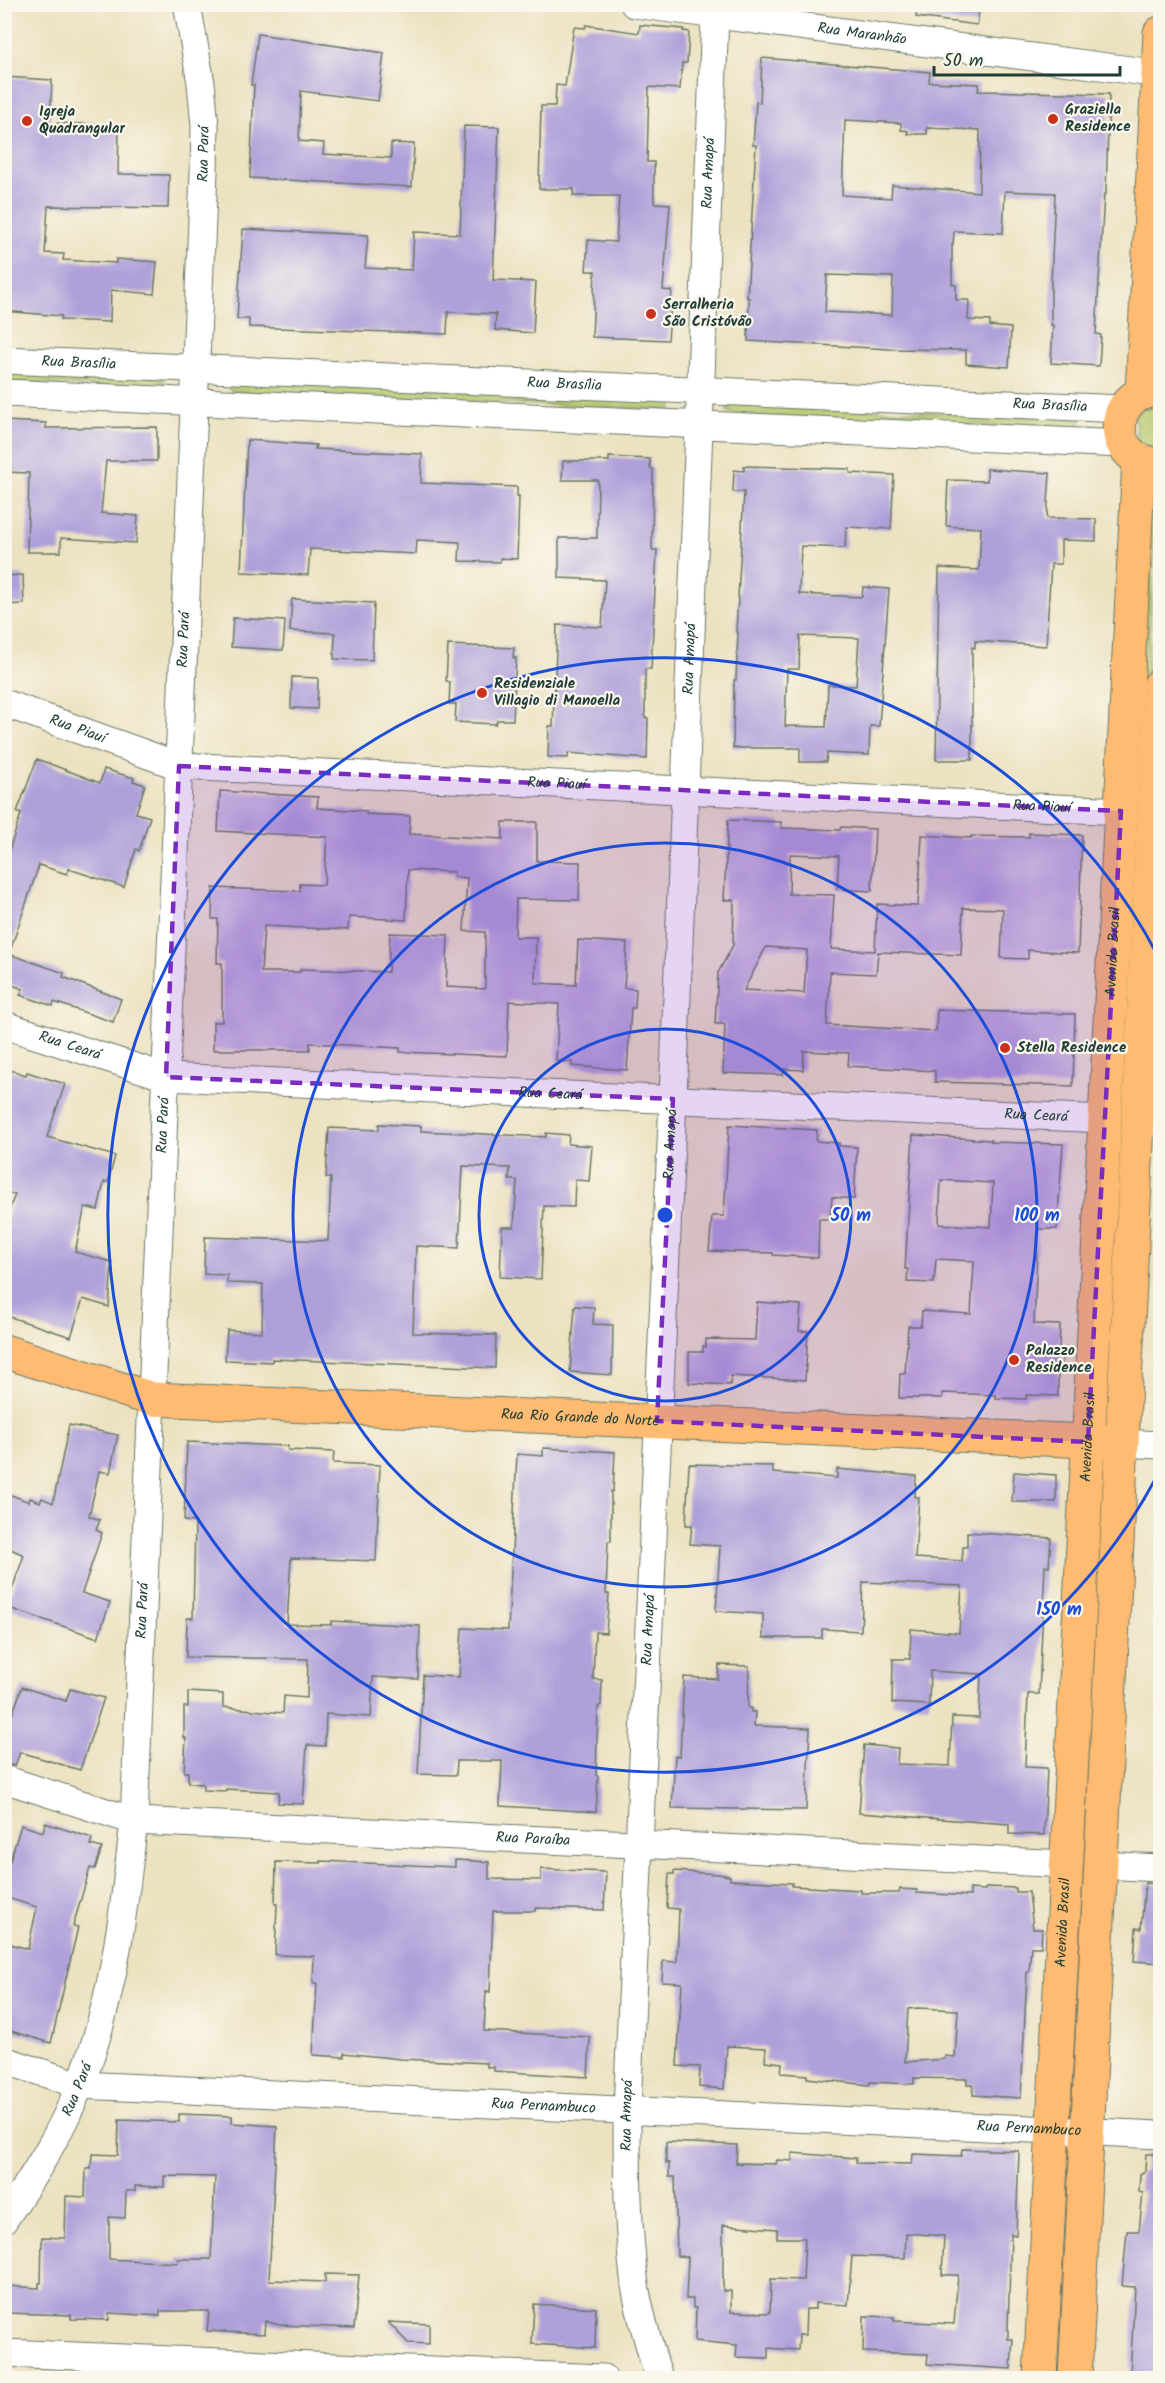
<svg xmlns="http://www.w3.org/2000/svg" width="1165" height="2383" viewBox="0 0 1165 2383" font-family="Kalam,sans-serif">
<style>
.green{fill:#b4c76a;stroke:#6a824f;stroke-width:1.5}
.building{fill:#b0a0da;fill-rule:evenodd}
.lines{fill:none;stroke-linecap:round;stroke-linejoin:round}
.minor-casing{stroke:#677765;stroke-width:29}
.major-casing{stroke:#677765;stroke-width:35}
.minor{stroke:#fff;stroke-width:27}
.major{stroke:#febb71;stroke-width:33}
.marked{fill:#7b2cbf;fill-opacity:0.2;stroke:#7b2cbf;stroke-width:4.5;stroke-dasharray:12 8;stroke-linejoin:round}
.ring{fill:none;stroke:#1d4ed8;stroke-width:3}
.poi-dot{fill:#c8321e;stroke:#fbf7ec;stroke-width:2}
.labels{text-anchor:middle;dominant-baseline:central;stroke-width:4.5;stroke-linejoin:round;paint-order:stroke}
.street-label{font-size:15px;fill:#1f3d34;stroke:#fbf7ec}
.poi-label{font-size:15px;font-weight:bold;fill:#1f3d34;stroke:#fbf7ec;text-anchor:start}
.centre{fill:#1d4ed8;stroke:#fbf7ec;stroke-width:3}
.ring-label{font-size:18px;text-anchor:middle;font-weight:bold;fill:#1d4ed8;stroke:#fbf7ec;stroke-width:4.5;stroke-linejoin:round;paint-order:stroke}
</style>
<rect width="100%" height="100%" fill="#fbf7ec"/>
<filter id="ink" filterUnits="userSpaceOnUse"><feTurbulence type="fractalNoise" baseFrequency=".0167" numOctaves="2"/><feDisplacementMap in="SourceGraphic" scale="12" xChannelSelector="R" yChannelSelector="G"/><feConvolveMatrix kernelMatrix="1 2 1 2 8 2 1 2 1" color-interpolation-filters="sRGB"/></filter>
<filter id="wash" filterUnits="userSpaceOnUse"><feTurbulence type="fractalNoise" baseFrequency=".008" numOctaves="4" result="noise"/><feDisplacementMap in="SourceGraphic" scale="24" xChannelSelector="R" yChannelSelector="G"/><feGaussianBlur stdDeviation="1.35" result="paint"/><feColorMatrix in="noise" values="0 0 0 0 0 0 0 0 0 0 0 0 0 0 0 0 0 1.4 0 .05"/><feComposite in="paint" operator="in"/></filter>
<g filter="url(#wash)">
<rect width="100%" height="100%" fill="#ece2c1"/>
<g class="green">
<path d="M5 368 159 376 165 382 162 389 5 382Z"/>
<path d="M230 380 670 400 673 405 671 410 233 392 229 388Z"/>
<path d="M729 403 1080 419 1081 423 1076 430 734 415 727 411Z"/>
<path d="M1160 404V450L1137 443 1135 413Z"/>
<path d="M1150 485 1157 486 1141 787H1135Z"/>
</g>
<g id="blocks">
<g class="building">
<path d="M917 4H980L977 25 916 17Z"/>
<path d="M586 25 639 33 640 25 684 29 683 31 689 32 687 63H682L680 89 649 87 647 162H654V203L670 204 663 290 672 291 668 340 592 337 595 271H586L588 240 616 242 619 196H573L574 189H539L541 106H555L556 85 565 86 574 27 585 28Z"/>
<path d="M258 34 384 53 378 101 301 91 299 141 324 143 323 154 391 158V143L414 144 412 187 250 178 254 85H251Z"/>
<path d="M762 58 930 72 929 82 979 84 978 91 1109 94 1106 194H1104L1096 334 1101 335 1099 366 1051 363 1053 325H1051V281L1055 193 1005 191 1003 233 954 231 953 245H952V284L956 285V300H969L968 320 990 321V326L1011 328 1009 367 966 364V350L890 349 748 341 749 298H747L756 145H753L756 102 760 103ZM845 120 901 123V130L908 131V134H927V128L980 130 979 192 892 185 891 198 842 195ZM827 275 893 277 892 315 825 312Z"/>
<path d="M4 77 52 80 50 123 119 125 118 174 169 175 168 208 48 206 45 253 64 254 63 260 116 263V259L157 262 154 294 111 290 110 322 61 320V316L4 311Z"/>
<path d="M464 126 499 127 493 280 536 282 533 333 495 330 496 314 448 312 447 334 249 327V319H237L243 229 368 235 365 268 412 270 414 232 460 234Z"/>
<path d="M4 421 46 423V428L157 427V461H106L101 513 138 516 136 543 61 538V552H27L29 473 4 472Z"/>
<path d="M247 440 316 445 315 449 422 454 421 483 517 487V496H519L517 559 500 558V562L459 561 460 542 417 540 416 554 310 549 308 575 241 572Z"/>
<path d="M609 457 650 459V468L653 469 652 550H657L651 669H645V718H648L647 759 568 753V758L548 757 549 726H553L557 625 602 627 605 580 559 578V538H597L598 480H562L563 461H609Z"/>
<path d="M744 466 850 469V473L894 475 891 529 846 527 845 548 801 546 799 594 862 597 863 587 889 589 879 726H870L869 755 827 753 826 762H800V748H733L734 680H736L738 632H736L744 492H733L734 470 744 471ZM800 636 859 638 856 686 828 685 826 727 785 726 787 669H799Z"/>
<path d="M987 469 1050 473 1047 518 1096 519V541L1061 540V564H1051L1046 646 975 641V648L972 647V760H936L939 568 979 570 981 528 946 526 948 480 987 481Z"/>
<path d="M23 575 24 604 4 605V576Z"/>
<path d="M292 599 374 603 372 660 334 659 335 633 290 631Z"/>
<path d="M233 618 285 621 283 650 231 647Z"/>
<path d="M448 645 514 648 513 658H516L513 720H497L496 724 455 722 456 704H449L450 682 446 681Z"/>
<path d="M292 677 318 678 317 709 291 708Z"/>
<path d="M37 759 100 783 104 769 134 778 133 781 145 785 136 813 150 817 139 851 136 849 124 887 69 869 67 874 39 865 9 954 64 973 63 977 121 999 113 1022 54 1002 53 1006 20 995 23 989 4 982V866L21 814 17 812Z"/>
<path d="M220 791 318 797 317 808 366 811V814L410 816 409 834 503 839V822H537V861L580 862 579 900 516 899 515 937H536L535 983 576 985 578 940 627 943 624 988 636 989 635 1008H631L627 1070 572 1066V1062L556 1061 559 1004 509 1001 507 1056 400 1052V1048L310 1043V1050H213V1022H222V963H217L218 919H212L213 888 300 891V884L324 885 327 837 218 831ZM408 870 454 872V877L467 878 464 931 485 932V989L446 987 448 935 390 933 388 972 300 969V972H261L264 926 348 930 349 917 406 920Z"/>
<path d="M728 820 781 822V828L840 830 841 827 875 829 872 891 837 889 839 856 790 854 789 894 834 895 831 949 875 951 877 904 918 906 922 835 971 838V836L1029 837V833L1082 835 1078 953 1028 950V959L1001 958 1003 909 963 908 961 955 878 952 876 974 830 972 827 1025 936 1031 937 1010 1075 1014 1073 1086 935 1082V1071L848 1066 849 1053 804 1051 803 1070 784 1069 783 1075 723 1073 725 1024H715L718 973 733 945 734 900H724ZM766 947 807 950 804 993 744 990Z"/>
<path d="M4 1068 26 1075 27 1072 65 1084 47 1137 115 1156 108 1182H104L98 1210 85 1207 75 1252 112 1262 109 1307 83 1299 71 1337 4 1315V1225L15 1194 4 1193Z"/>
<path d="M379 1124 421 1126V1131L546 1137V1133L569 1135 568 1144 592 1146 589 1181 575 1180 574 1207 544 1206 541 1279 500 1277 502 1227H514L517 1180H509L510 1168 463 1166 459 1248 416 1246 413 1333 496 1335 495 1368 272 1359V1362L225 1360 227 1330 262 1332 263 1284 227 1283V1275L204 1274 205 1237 328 1241 331 1178H326L329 1128 379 1130Z"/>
<path d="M729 1125 817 1130 816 1141 839 1143V1146L857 1147 854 1199 832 1197 830 1219H819L818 1258 773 1255V1253L709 1251 712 1216H724Z"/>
<path d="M913 1135 991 1140V1142L1063 1144 1057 1229H1038L1034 1324 1060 1325 1059 1350 1062 1351V1370H1058V1396L1026 1395V1399L996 1398V1395L942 1393V1398H899L900 1374H905L908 1326H921L922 1311 971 1314 974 1261 936 1259 934 1283 907 1282 908 1269H905ZM941 1180 993 1183 991 1227 939 1224Z"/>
<path d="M757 1302 801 1305 799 1331H808L805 1380 731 1376 730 1385 689 1383V1352H703V1346L706 1347V1339L755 1340Z"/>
<path d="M575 1306 594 1307 593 1324 613 1325 612 1375 570 1372Z"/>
<path d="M69 1425 118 1435 110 1473 99 1471 89 1516 100 1520 96 1530 102 1533 82 1593 110 1602 98 1638 6 1607 24 1555 4 1546V1492L29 1502 30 1498 40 1502 42 1498 53 1503Z"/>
<path d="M187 1442 288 1446V1450L334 1452 333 1463 380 1465 376 1561 291 1558 287 1624 331 1625V1621L420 1626 418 1679 373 1677 371 1717 326 1714 325 1746 307 1745 303 1804 278 1803 279 1792 226 1789V1791L203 1790V1784L188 1783V1772H184L186 1738H184V1707H188V1692L223 1694V1707L283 1713 284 1696 307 1698 308 1659 186 1657 187 1618H193L195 1522 184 1521Z"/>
<path d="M543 1448 615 1452 613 1491H611V1541H608L606 1594H609L606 1633 595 1632 593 1679 602 1680 601 1705 598 1707 596 1775 598 1776 596 1812 500 1806 502 1761H457L456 1775 418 1774 423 1675 459 1677 462 1628 508 1630 517 1454 543 1456Z"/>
<path d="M689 1464 773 1466V1473L837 1478V1469L916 1476 915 1497H919L915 1558 962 1561 963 1547H967V1532L1051 1538 1049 1566H1045L1039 1694H1028L1025 1767 1047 1768 1044 1835 1009 1834V1824L859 1813 864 1745 898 1748 897 1764 950 1766 952 1717 979 1718 981 1674 930 1671 929 1705 892 1703 893 1659H910L911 1629 959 1633 962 1586 863 1582 861 1631 822 1629V1638H763V1614L716 1611 720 1546 690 1544 692 1525H686Z"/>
<path d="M1014 1472 1056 1475V1502H1012Z"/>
<path d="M719 1665 749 1666 748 1708H751V1712H755L754 1726 810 1728 806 1810 672 1808 675 1756H680L684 1677 718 1679Z"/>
<path d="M22 1687 66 1701 70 1689 104 1698 80 1770 20 1752 15 1766 4 1764V1710L13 1713Z"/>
<path d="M45 1823 92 1838 90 1845 102 1848 95 1869 90 1868 73 1926 78 1927 51 2043 4 2029V1942L28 1949 37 1907 4 1897V1859L10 1861 21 1825 43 1832Z"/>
<path d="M455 1860 489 1862V1879L541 1880V1869L606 1872 604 1910 536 1908V1911H493L490 1992 486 1991 484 2031 590 2037 588 2077 494 2071V2067H487V2063L401 2059 344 2053V2057L313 2055 317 1983H313L314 1956 275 1955 277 1904H275L276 1862 321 1863V1861L455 1867Z"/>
<path d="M674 1871 718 1874 730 1876V1880L792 1883V1886L861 1890V1893H899L900 1889 917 1890V1893L970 1896V1889L985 1890 986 1887 1016 1888V1892H1029L1033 1929H1042L1041 1947H1031L1029 1972H1027L1021 2098 973 2095V2084H967V2079L914 2078V2084L870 2082 869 2085 807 2078V2075L781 2073 782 2063 765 2061 766 2048 727 2046 724 2089 699 2087 700 2067 677 2066 682 1983 662 1982 663 1961 677 1962 679 1909 667 1908 669 1874H674ZM918 2008 958 2010 955 2057 945 2056V2059L905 2062 908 2009Z"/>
<path d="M1145 1883 1161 1884V1963L1134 1961 1136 1928 1141 1929Z"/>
<path d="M179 2114 232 2116V2123L277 2126 269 2280 325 2282V2274L359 2275 354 2328 279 2325 265 2321 264 2334 207 2331 209 2311H160V2316L109 2313V2320L71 2319V2315L5 2313 6 2286 39 2288V2283H41L42 2237 65 2238 66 2196 85 2197 86 2169H91L92 2154 118 2155 119 2120 179 2122ZM164 2176 215 2177 211 2259H178V2263L109 2259V2217L125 2218 126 2191H135V2186L164 2187Z"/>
<path d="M666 2142 737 2145 736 2163 776 2164 777 2160 792 2161V2153L856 2158V2163L912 2164 913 2154 961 2156 962 2149 1019 2151 1016 2235 1011 2234 1008 2327V2339H1013L1011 2369 927 2364 928 2354 863 2352 864 2316 894 2317V2321L954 2324 958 2275H942L944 2236 906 2233 905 2258 852 2256 848 2305 815 2303V2309H806L805 2335H799L798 2350 768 2348V2358L736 2357 737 2345 695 2341 696 2308H693V2299H686L688 2257 677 2256 675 2177H669V2163H666ZM723 2225 777 2229V2238H805L803 2280 771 2279 770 2313 731 2312V2291H723Z"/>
<path d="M1146 2154H1161V2377L1130 2376 1135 2287 1122 2286 1127 2231H1139L1143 2193 1139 2192 1140 2174 1145 2171Z"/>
<path d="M534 2304 596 2308 595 2348 532 2344Z"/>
<path d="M388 2322 429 2324V2344L408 2343Z"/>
</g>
</g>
</g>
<g filter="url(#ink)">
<use href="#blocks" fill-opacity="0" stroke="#677765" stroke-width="1.5"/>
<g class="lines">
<defs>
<g id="minor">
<path id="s1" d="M634 4 1160 74"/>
<path id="s2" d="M4 360 1123 409"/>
<path d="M4 393 1122 444"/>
<path id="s3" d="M4 703 179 766 1121 811"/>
<path id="s4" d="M4 1025 166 1077 1105 1119"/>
<path d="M1139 1120 1160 1121"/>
<path d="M1122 1443 1160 1445"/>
<path id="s5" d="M4 1779 134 1821 1067 1864"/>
<path d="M1101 1865 1160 1868"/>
<path id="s6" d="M4 2060 80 2085 1160 2135"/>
<path id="s7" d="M4 2220C33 2177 61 2133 80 2085 114 2000 124 1910 134 1821L204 172 205 126 201 83 187 4"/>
<path d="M4 2353 603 2378"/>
<path id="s8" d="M659 2378C650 2348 640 2317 635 2285 627 2227 627 2169 627 2110L673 1099 715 15"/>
</g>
<g id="major">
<path d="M1142 393 1160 33"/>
<path d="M1159 464C1103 462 1109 387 1160 391"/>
<path id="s9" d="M4 1351 152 1399 1111 1442"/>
<path id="s10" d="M1040 2378 1139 460"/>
<path d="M1075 2378 1160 685"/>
</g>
</defs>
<use href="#minor" class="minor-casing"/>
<use href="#major" class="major-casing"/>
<use href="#minor" class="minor"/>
<use href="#major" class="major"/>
</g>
</g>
<path class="marked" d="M179 766 1121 811 1088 1442 657 1421 673 1099 166 1077Z"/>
<g class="ring">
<circle cx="665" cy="1215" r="186"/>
<circle cx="665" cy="1215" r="372"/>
<path d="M1159 1472A557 557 0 1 1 1159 958"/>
</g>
<g class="poi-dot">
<circle cx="1053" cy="119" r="6"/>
<circle cx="27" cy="121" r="6"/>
<circle cx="651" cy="314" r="6"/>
<circle cx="482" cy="693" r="6"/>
<circle cx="1005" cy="1048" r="6"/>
<circle cx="1014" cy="1360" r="6"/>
</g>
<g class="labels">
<g class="street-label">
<text stroke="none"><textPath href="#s1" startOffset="230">Rua Maranhão</textPath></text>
<text stroke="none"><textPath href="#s7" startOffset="2094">Rua Pará</textPath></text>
<text stroke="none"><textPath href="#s8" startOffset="2210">Rua Amapá</textPath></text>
<text stroke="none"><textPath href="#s2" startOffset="75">Rua Brasília</textPath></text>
<text stroke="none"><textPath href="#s2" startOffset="561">Rua Brasília</textPath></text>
<text stroke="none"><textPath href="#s2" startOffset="1047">Rua Brasília</textPath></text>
<text stroke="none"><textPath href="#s7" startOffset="1608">Rua Pará</textPath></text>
<text stroke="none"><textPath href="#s8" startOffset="1724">Rua Amapá</textPath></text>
<text stroke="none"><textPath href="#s3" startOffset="78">Rua Piauí</textPath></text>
<text stroke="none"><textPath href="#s3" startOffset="564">Rua Piauí</textPath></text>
<text stroke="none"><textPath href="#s3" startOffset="1050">Rua Piauí</textPath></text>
<text stroke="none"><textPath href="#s10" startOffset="1428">Avenida Brasil</textPath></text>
<text stroke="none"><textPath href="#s4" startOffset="69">Rua Ceará</textPath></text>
<text stroke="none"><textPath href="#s4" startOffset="555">Rua Ceará</textPath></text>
<text stroke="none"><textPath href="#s4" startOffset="1041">Rua Ceará</textPath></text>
<text stroke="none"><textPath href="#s7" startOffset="1122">Rua Pará</textPath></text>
<text stroke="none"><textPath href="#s8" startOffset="1238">Rua Amapá</textPath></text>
<text stroke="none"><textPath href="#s9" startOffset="584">Rua Rio Grande do Norte</textPath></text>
<text stroke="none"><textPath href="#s10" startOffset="942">Avenida Brasil</textPath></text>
<text stroke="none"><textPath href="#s7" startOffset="636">Rua Pará</textPath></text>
<text stroke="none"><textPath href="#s8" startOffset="752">Rua Amapá</textPath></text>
<text stroke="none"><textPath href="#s5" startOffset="536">Rua Paraíba</textPath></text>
<text stroke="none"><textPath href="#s10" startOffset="456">Avenida Brasil</textPath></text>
<text stroke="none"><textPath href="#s7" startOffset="150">Rua Pará</textPath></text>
<text stroke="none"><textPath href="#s6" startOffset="544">Rua Pernambuco</textPath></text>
<text stroke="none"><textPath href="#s8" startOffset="266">Rua Amapá</textPath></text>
<text stroke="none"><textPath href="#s6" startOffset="1030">Rua Pernambuco</textPath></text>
</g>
<g class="poi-label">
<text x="1065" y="110">Graziella<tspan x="1065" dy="17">Residence</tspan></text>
<text x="39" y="112">Igreja<tspan x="39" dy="17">Quadrangular</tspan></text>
<text x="663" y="305">Serralheria<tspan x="663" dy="17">São Cristóvão</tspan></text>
<text x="494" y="684">Residenziale<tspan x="494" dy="17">Villagio di Manoella</tspan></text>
<text x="1017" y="1048">Stella Residence</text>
<text x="1026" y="1351">Palazzo<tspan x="1026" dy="17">Residence</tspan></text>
</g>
</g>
<circle cx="665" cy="1215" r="9" class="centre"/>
<g class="ring-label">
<text x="851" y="1221">50 m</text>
<text x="1037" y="1221">100 m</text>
<text x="1059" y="1615">150 m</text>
</g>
<rect width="1165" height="2383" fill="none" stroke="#fbf7ec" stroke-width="24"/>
<path d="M934 66v9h186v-9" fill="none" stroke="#1f3d34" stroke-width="3"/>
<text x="943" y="66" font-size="18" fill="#1f3d34" stroke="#fbf7ec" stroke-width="4.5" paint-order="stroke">50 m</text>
</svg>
